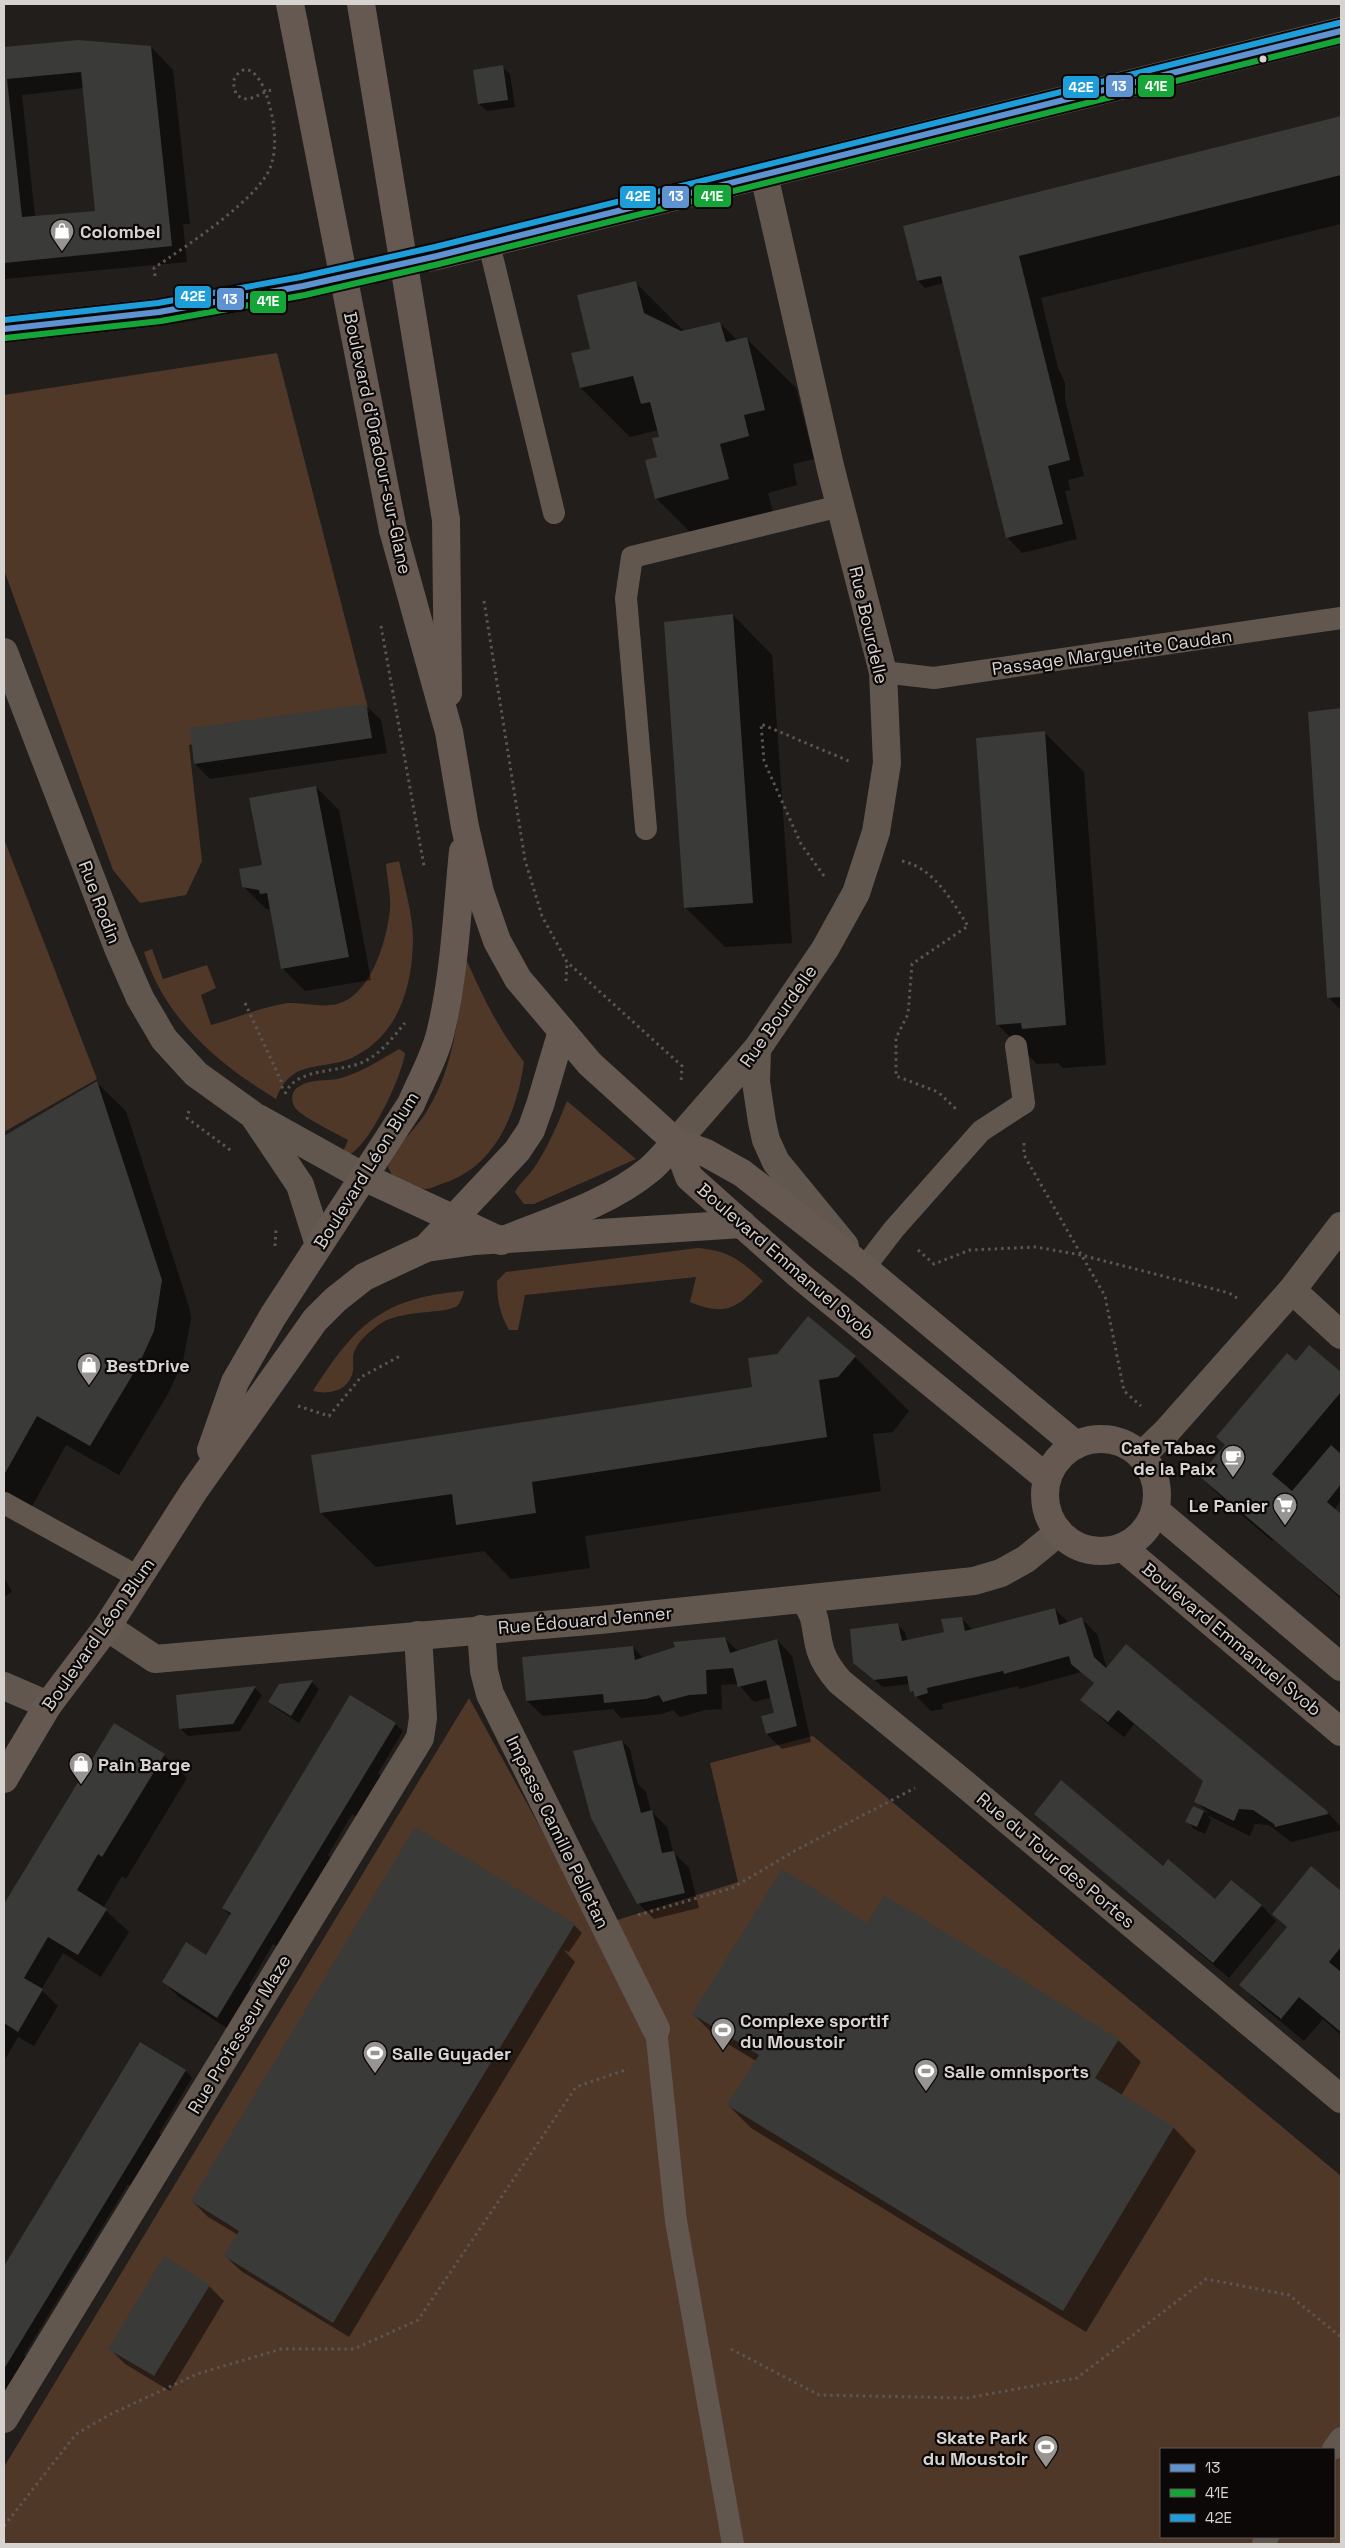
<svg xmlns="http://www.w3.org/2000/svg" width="1345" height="2548" viewBox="0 0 1345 2548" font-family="'Space Grotesk',sans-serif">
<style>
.green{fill:#503829;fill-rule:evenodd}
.shadow{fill:#0007;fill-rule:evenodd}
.building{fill:#3a3a39;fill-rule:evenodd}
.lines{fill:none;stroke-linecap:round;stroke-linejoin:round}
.minor-tunnel{stroke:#3c3937;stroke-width:28;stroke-dasharray:28 14;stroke-linecap:butt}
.path{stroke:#5d5551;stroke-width:3;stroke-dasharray:2.5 4;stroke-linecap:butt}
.service{stroke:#62574f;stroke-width:22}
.minor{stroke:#62574f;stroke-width:28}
.tertiary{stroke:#62574f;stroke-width:28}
.secondary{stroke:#655951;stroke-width:28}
.secondary-bridge{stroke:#655951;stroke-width:28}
.bus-1-casing{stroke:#0b0807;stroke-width:10}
.bus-2-casing{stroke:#0b0807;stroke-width:10}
.bus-3-casing{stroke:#0b0807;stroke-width:10}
.bus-1{stroke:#5f92d0;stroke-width:6}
.bus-2{stroke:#16a538;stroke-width:6}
.bus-3{stroke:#1d9dd9;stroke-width:6}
.bus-dot{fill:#d7d3d1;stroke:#0b0807;stroke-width:2}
.labels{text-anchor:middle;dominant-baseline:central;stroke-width:4.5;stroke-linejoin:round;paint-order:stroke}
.poi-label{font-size:18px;font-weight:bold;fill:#d7d3d1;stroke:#0b0807;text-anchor:start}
.street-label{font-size:18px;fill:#d7d3d1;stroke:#0b0807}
.line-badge{stroke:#0b0807;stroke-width:2}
.badge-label{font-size:14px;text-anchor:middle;font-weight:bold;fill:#fff}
</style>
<rect width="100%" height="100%" fill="#211e1c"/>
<g class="green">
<path d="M277 353 369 712 189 745 202 861 186 895 140 903 113 870 4 570V395Z"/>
<path d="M4 839 97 1079 4 1132Z"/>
<path d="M399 861C404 885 412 911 413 937 413 980 402 1026 364 1051 358 1054 353 1058 347 1060 315 1070 290 1061 276 1099 218 1064 165 1019 144 952L152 949 163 979 207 965 216 988 201 995 211 1025C237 1018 261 1007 288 1003 304 1002 321 1008 337 1004 371 996 387 940 390 909 391 895 387 878 386 864Z"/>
<path d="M466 959C483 997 498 1029 524 1062 517 1112 496 1166 444 1183 438 1185 431 1189 425 1189 416 1189 402 1180 393 1177L388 1167C392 1150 417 1128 427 1111 456 1064 458 1011 466 959Z"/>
<path d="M399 1049 405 1053C402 1076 372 1140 352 1153 349 1155 345 1156 341 1157L348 1140C337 1134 303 1117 296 1109 290 1101 291 1090 300 1086 312 1078 327 1082 341 1078 362 1072 380 1060 399 1049Z"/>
<path d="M567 1101 636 1159 534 1204H524L515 1192C521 1181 530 1175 536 1165 549 1145 558 1123 567 1101Z"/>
<path d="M698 1248C730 1251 740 1260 763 1281 737 1308 727 1317 690 1302L696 1277 525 1295 518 1330H509C500 1314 497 1300 497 1281L506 1272Z"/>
<path d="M464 1291C463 1295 461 1302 458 1305 449 1315 399 1308 377 1326 367 1334 359 1340 354 1352 352 1358 354 1365 353 1371 349 1391 329 1395 313 1391 356 1324 382 1298 464 1291Z"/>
<path d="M469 1698 595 1927 738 1882 710 1763 813 1736 1341 2176V2544H4V2467ZM1161 2449H1334V2537H1161Z"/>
</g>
<g class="shadow">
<path d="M151 47 173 70 190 224H183L187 262 4 279V62ZM84 88 96 212 35 217 22 95Z"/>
<path d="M502 67 510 74 515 107 487 111 479 104Z"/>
<path d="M1341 117V224L1041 298 1058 368 1065 383V399L1084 476 1068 480 1070 490 1065 491 1077 539 1022 553 1007 537 944 283 925 288 918 281 925 222Z"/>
<path d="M635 282 685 332 720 323 738 341 747 339 796 388 814 459 793 464 797 485 768 493 777 528 705 547 656 498 660 438 658 430 630 437 581 388 591 350Z"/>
<path d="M733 615 772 655 792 943 725 947 685 907Z"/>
<path d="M365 705 381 720 387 753 210 779 195 764Z"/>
<path d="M1341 709V1010L1328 997 1310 713Z"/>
<path d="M1044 732 1084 772 1106 1065 1063 1068 1058 1063 1037 1064 997 1024Z"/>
<path d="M316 787 339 810 371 980 305 991 282 968 271 910 266 909 243 886 263 866Z"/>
<path d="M96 1082 126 1111 190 1310 191 1319 183 1361 168 1394 119 1475 66 1445 29 1512 4 1495V1137Z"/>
<path d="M1309 1347 1341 1374V1500L1334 1510 1341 1516V1599L1293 1556 1274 1540 1272 1541 1223 1499 1200 1476Z"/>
<path d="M855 1357 909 1411 893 1432 873 1434 881 1491 585 1536 590 1568 511 1579 484 1551 376 1567 321 1513Z"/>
<path d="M4 1577 12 1592 4 1597Z"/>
<path d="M1055 1609 1069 1623 1082 1619 1097 1634 1107 1669 1327 1812 1341 1827V1830L1291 1842 1269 1825 1255 1824 1250 1836 1207 1815 1211 1820 1205 1834 1194 1829 1187 1821 1193 1807 1209 1814 1196 1801 1205 1782 1134 1724 1124 1737 1111 1727 1090 1707 1095 1684 1081 1672 1020 1689 1018 1686 942 1704 943 1709 931 1711 911 1691 910 1684 883 1687 863 1670 897 1624 905 1632 907 1641 945 1633 961 1618 973 1630Z"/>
<path d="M724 1638 739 1652 777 1640 792 1656 811 1742 782 1749 767 1734 776 1714 772 1697 754 1702 738 1684 721 1685 722 1709 705 1710 680 1717 673 1710 662 1714 621 1718 613 1709 543 1716 527 1701 633 1647 644 1659Z"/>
<path d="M312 1682 319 1689 299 1723 277 1709 269 1702 279 1685Z"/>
<path d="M255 1688 262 1695 240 1731 188 1736 180 1728 177 1696Z"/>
<path d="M395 1724 403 1731 378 1773 386 1781 362 1820 352 1814 328 1855 336 1863 283 1950 273 1944 249 1985 257 1993 233 2032 179 1997 164 1982 207 1957 231 1916 223 1908Z"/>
<path d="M115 1725 164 1755 187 1778 126 1879 122 1876 103 1908 129 1932 101 1977 63 1953 41 1990 58 2006 34 2046 18 2037 4 2061V1906Z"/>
<path d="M622 1741 630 1749 638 1784 646 1792 651 1811 667 1827 673 1852 689 1868 699 1908 654 1919 638 1903Z"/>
<path d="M416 1829 574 1925 582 1933 569 1952 564 1950 575 1962 349 2337 241 2271 225 2256 238 2235 208 2217 192 2201Z"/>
<path d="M1163 1867 1215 1900 1261 1905 1276 1921 1229 1978 1101 1869Z"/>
<path d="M1311 1868 1341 1893V2035L1323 2019 1304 2041 1263 2007 1241 1985 1288 1928 1274 1914Z"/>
<path d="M867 1924 1118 2040 1141 2062 1121 2096 1174 2128 1196 2151 1086 2332 751 2128 728 2105 756 2061 716 2037 693 2014Z"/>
<path d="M185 2070 192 2078 159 2133 167 2140 137 2190 128 2184 24 2355 32 2363 4 2400V2268L77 2148Z"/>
<path d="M209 2286 224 2301 170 2391 125 2364 110 2349Z"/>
</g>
<g class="building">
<path d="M78 40 151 46 172 246 4 263V47ZM81 72 95 211 22 217 7 79Z"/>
<path d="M503 65 508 100 478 104 473 70Z"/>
<path d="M1341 116V175L1019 256 1070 460 1048 466 1063 524 1006 538 941 276 917 281 903 226Z"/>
<path d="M636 281 644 313 681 331 720 322 726 342 747 337 765 410 744 415 749 436 720 444 729 479 655 499 645 460 657 457 652 438 659 437 650 402 641 404 633 376 580 388 571 353 590 349 577 295Z"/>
<path d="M733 614 753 903 684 908 664 622Z"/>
<path d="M366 704 372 738 194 764 190 728Z"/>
<path d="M1341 708V997L1327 998 1308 712Z"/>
<path d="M1045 731 1066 1025 1022 1029 1021 1023 996 1025 976 738Z"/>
<path d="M316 786 349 957 281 969 267 893 260 894 259 890 242 887 239 869 262 865 249 798Z"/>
<path d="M97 1081 162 1280 154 1331 139 1364 90 1446 37 1416 4 1475V1136Z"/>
<path d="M808 1316 856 1356 838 1377 819 1380 827 1437 532 1482 536 1513 456 1525 452 1494 320 1513 311 1455 752 1387 748 1358 777 1354Z"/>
<path d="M1309 1345 1341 1372V1392L1272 1474 1292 1491 1331 1445 1341 1454V1484L1327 1502 1341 1514V1597L1199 1476 1225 1445 1216 1437 1287 1353 1296 1361Z"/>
<path d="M1055 1608 1059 1625 1082 1617 1094 1657 1106 1668 1126 1644 1327 1811 1328 1814 1275 1827 1274 1824 1253 1810 1239 1809 1234 1821 1194 1802 1203 1781 1118 1710 1108 1722 1080 1700 1094 1683 1071 1664 1069 1656 1004 1674 1003 1671 927 1688 928 1693 915 1697 913 1691 910 1692 907 1676 874 1680 853 1663 850 1629 898 1623 902 1641 944 1632 941 1619 962 1617 965 1631Z"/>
<path d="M725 1637 730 1653 777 1639 797 1726 766 1734 761 1716 774 1713 766 1680 738 1687 733 1668 706 1670 707 1694 689 1695 663 1702 659 1695 646 1699 604 1703 603 1694 526 1701 522 1657 633 1646 635 1660 675 1647 673 1642Z"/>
<path d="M313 1680 291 1716 268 1702 279 1684Z"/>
<path d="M256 1686 233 1724 179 1729 176 1695Z"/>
<path d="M350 1695 396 1723 217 2018 162 1982 186 1942 206 1955 231 1913 222 1908Z"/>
<path d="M114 1723 165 1754 102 1857 98 1854 77 1890 107 1909 78 1955 48 1937 24 1978 43 1989 18 2032 4 2023V1904Z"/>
<path d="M622 1740 641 1813 652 1810 662 1853 674 1851 685 1893 637 1904 591 1818 573 1751Z"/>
<path d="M1061 1780 1163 1866 1168 1859 1215 1899 1231 1880 1262 1905 1213 1963 1034 1814Z"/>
<path d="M1193 1806 1204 1811 1197 1827 1185 1822Z"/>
<path d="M415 1827 575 1924 333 2323 224 2256 239 2231 191 2201Z"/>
<path d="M1311 1866 1341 1891V1947L1329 1962 1341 1972V2032L1299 1997 1281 2019 1239 1985 1287 1927 1272 1914Z"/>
<path d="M782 1869 867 1923 884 1895 1119 2039 1095 2078 1174 2127 1063 2311 727 2105 759 2055 692 2014Z"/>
<path d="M140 2042 186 2070 4 2369V2266Z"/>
<path d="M164 2256 210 2285 154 2376 108 2349Z"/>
</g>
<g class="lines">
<path class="minor-tunnel" d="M303 286 437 256"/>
<g class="path">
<path d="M155 276 154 268C183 248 265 196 272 162 278 140 273 113 265 91 259 75 244 57 233 82L236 94C249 106 258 92 272 90"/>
<path d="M484 601 525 860 542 916 567 962 682 1066 681 1082"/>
<path d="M381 626 424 866"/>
<path d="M902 861C934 868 952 901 968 926L912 964 908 1014 896 1038V1076L938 1092 956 1109"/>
<path d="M824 876 801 844 764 761 761 724 851 762"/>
<path d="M566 981 567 962"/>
<path d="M245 1003 281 1081 283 1092"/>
<path d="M285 1094C296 1067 340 1073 363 1062 381 1054 393 1037 405 1023"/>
<path d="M189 1111 187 1118 233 1152"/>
<path d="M1024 1143V1155L1105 1296 1124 1391 1141 1406"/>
<path d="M275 1246 276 1229"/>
<path d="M918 1250 934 1264 970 1250 1036 1247 1081 1255 1229 1293 1237 1298"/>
<path d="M298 1406 329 1416 361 1377 402 1355"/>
<path d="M638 1915 732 1888 798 1849 915 1788"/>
<path d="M731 2349 819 2395 967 2398 1077 2378 1206 2279 1289 2295 1341 2337"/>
<path d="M4 2526 76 2434 111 2414 197 2374 281 2349H354L418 2320 576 2087 628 2069"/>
</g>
<g class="service">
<path d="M489 244 554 513"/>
<path d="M883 672 934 678 1341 618"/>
<path d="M646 829 626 598 632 557 840 506"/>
<path d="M864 1268 894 1229 981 1131 1024 1103 1016 1046"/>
<path d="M4 1503 140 1578"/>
<path d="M656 2029 676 2221 733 2544"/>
<path d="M1333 2449 1341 2438"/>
<path d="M1263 2544 1268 2537"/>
</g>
<g class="minor">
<path d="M437 256 1341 31"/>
<path d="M4 329 159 312 303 286"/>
<path d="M4 652 118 948 140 998 164 1039 196 1074 253 1115 300 1185 319 1245"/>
<path d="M757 1049 756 1082 762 1122 766 1140 776 1162 845 1246"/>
<path d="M258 1118 364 1177"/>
<path d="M676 1142 757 1049 825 949 856 893 876 832 887 763 883 672 831 470 764 175"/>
<path d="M1292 1290 1341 1335"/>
<path d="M1141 1456 1167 1431 1292 1290 1341 1226"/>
<path d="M803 1600C819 1615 814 1632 821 1652 825 1664 832 1673 840 1682L949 1771 1341 2099"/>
<path d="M107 1627 155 1659 600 1620 974 1581 1001 1573 1026 1559 1059 1532"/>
<path d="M481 1629 484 1671 490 1694 656 2029"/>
<path d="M4 2419 420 1738 423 1718 418 1635"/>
</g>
<path class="tertiary" d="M4 1686 48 1705"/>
<g class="secondary">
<path d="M290 4 294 24"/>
<path d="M446 520 448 693"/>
<path d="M393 530 449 732 465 827 480 892 497 941 518 979 590 1064 676 1142 706 1153 742 1173 864 1268 1076 1445"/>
<path d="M676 1142 689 1177 800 1276 1047 1478"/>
<path d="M364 1177 501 1241C550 1221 608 1204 649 1170 659 1162 667 1151 676 1142"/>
<path d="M426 1248 475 1241 742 1224"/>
<circle cx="1101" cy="1495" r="56"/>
<path d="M211 1450 235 1382 273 1316 411 1104C421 1080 436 1055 441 1030 455 971 457 910 463 851"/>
<path d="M1155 1510 1341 1667"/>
<path d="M1122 1547 1341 1732"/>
<path d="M4 1779 48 1705 107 1627 194 1491 315 1320 335 1300 364 1277 426 1248 517 1151 531 1130 540 1105 562 1031"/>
</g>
<g class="secondary-bridge">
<path d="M361 4 446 520"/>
<path d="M294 24 393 530"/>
</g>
<defs>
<path id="bus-1" d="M4 329 159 312 303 286 437 256 1341 31"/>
<path id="bus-2" d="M5 338 161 321 305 295 439 264 1341 40"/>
<path id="bus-3" d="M4 320 158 303 301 277 435 247 1339 23"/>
</defs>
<use href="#bus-1" class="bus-1-casing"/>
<use href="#bus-2" class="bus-2-casing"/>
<use href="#bus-3" class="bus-3-casing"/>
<use href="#bus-1" class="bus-1"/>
<use href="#bus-2" class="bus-2"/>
<use href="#bus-3" class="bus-3"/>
</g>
<defs>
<symbol id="shop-pin" viewBox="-11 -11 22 30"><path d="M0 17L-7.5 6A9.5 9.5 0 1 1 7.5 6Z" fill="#979492" stroke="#0b0807"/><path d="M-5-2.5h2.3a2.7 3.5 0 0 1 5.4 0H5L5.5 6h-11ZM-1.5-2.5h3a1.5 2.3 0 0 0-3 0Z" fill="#fff"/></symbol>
<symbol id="cafe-pin" viewBox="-11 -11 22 30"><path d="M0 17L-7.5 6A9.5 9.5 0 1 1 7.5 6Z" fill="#979492" stroke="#0b0807"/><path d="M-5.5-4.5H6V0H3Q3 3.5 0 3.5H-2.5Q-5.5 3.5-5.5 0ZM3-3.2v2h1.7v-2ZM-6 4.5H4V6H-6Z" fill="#fff"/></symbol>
<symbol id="supermarket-pin" viewBox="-11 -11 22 30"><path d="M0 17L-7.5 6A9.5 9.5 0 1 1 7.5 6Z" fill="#979492" stroke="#0b0807"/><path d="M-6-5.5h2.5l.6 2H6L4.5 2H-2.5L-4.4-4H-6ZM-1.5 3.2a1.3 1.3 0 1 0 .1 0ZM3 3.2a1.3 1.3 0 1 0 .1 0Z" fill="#fff"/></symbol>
<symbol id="stadium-pin" viewBox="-11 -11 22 30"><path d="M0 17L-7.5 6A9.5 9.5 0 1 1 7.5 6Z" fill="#979492" stroke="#0b0807"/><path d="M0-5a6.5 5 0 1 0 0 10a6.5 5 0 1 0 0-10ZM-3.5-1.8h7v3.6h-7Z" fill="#fff"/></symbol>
</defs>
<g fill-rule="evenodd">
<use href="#shop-pin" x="48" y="217" width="28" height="38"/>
<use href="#shop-pin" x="75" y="1351" width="28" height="38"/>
<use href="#cafe-pin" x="1219" y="1443" width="28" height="38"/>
<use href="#supermarket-pin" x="1271" y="1491" width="28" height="38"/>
<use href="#shop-pin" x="67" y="1750" width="28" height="38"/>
<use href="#stadium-pin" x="709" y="2016" width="28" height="38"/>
<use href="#stadium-pin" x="361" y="2039" width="28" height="38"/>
<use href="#stadium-pin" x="912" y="2057" width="28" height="38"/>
<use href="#stadium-pin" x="1032" y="2433" width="28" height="38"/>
</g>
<circle class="bus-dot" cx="1263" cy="59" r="4.5"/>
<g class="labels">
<g class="poi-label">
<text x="80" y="231">Colombel</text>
<text x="106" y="1365">BestDrive</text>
<text x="1216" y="1447" text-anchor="end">Cafe Tabac<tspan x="1216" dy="21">de la Paix</tspan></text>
<text x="1268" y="1505" text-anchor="end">Le Panier</text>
<text x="98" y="1764">Pain Barge</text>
<text x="740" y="2020">Complexe sportif<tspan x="740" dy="21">du Moustoir</tspan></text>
<text x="392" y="2053">Salle Guyader</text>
<text x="944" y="2071">Salle omnisports</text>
<text x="1028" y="2437" text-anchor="end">Skate Park<tspan x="1028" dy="21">du Moustoir</tspan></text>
</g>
<g class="street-label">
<text transform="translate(378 443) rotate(78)">Boulevard d'Oradour-sur-Glane</text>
<text transform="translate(869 625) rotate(77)">Rue Bourdelle</text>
<text transform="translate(1112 652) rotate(-8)">Passage Marguerite Caudan</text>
<text transform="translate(100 902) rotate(69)">Rue Rodin</text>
<text transform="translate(778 1016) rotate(-55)">Rue Bourdelle</text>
<text transform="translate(366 1170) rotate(-58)">Boulevard Léon Blum</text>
<text transform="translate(786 1261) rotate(41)">Boulevard Emmanuel Svob</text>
<text transform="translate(585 1620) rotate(-5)">Rue Édouard Jenner</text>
<text transform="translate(98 1634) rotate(-55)">Boulevard Léon Blum</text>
<text transform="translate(1232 1639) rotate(40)">Boulevard Emmanuel Svob</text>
<text transform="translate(558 1832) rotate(64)">Impasse Camille Pelletan</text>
<text transform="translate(1056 1860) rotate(40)">Rue du Tour des Portes</text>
<text transform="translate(239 2034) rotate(-59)">Rue Professeur Maze</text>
</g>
</g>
<g class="line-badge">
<rect x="1137" y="74" width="38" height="24" rx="5" fill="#16a538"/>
<rect x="1105" y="74" width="29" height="24" rx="5" fill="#5f92d0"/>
<rect x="1062" y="75" width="38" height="24" rx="5" fill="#1d9dd9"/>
<rect x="693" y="184" width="39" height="24" rx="5" fill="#16a538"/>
<rect x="661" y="185" width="29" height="24" rx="5" fill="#5f92d0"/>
<rect x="619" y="185" width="38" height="24" rx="5" fill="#1d9dd9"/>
<rect x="174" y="285" width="38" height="24" rx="5" fill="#1d9dd9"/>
<rect x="216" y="287" width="29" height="24" rx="5" fill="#5f92d0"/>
<rect x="249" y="290" width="38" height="24" rx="5" fill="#16a538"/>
</g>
<g class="badge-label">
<text x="1156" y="91">41E</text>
<text x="1119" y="91">13</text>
<text x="1081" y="92">42E</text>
<text x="712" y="201">41E</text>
<text x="676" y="201">13</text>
<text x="638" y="201">42E</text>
<text x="193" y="301">42E</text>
<text x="230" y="304">13</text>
<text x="268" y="306">41E</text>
</g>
<rect width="1345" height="2548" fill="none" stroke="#d7d3d1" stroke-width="10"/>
<rect x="1160" y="2448" width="175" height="90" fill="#0b0807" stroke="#5d5958"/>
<rect x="1170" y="2464" width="25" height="8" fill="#5f92d0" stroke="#5d5958"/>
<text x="1205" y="2473" font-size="15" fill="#d7d3d1">13</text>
<rect x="1170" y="2489" width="25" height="8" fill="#16a538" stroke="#5d5958"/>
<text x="1205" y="2498" font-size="15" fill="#d7d3d1">41E</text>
<rect x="1170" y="2514" width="25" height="8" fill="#1d9dd9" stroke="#5d5958"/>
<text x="1205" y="2523" font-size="15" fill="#d7d3d1">42E</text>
</svg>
